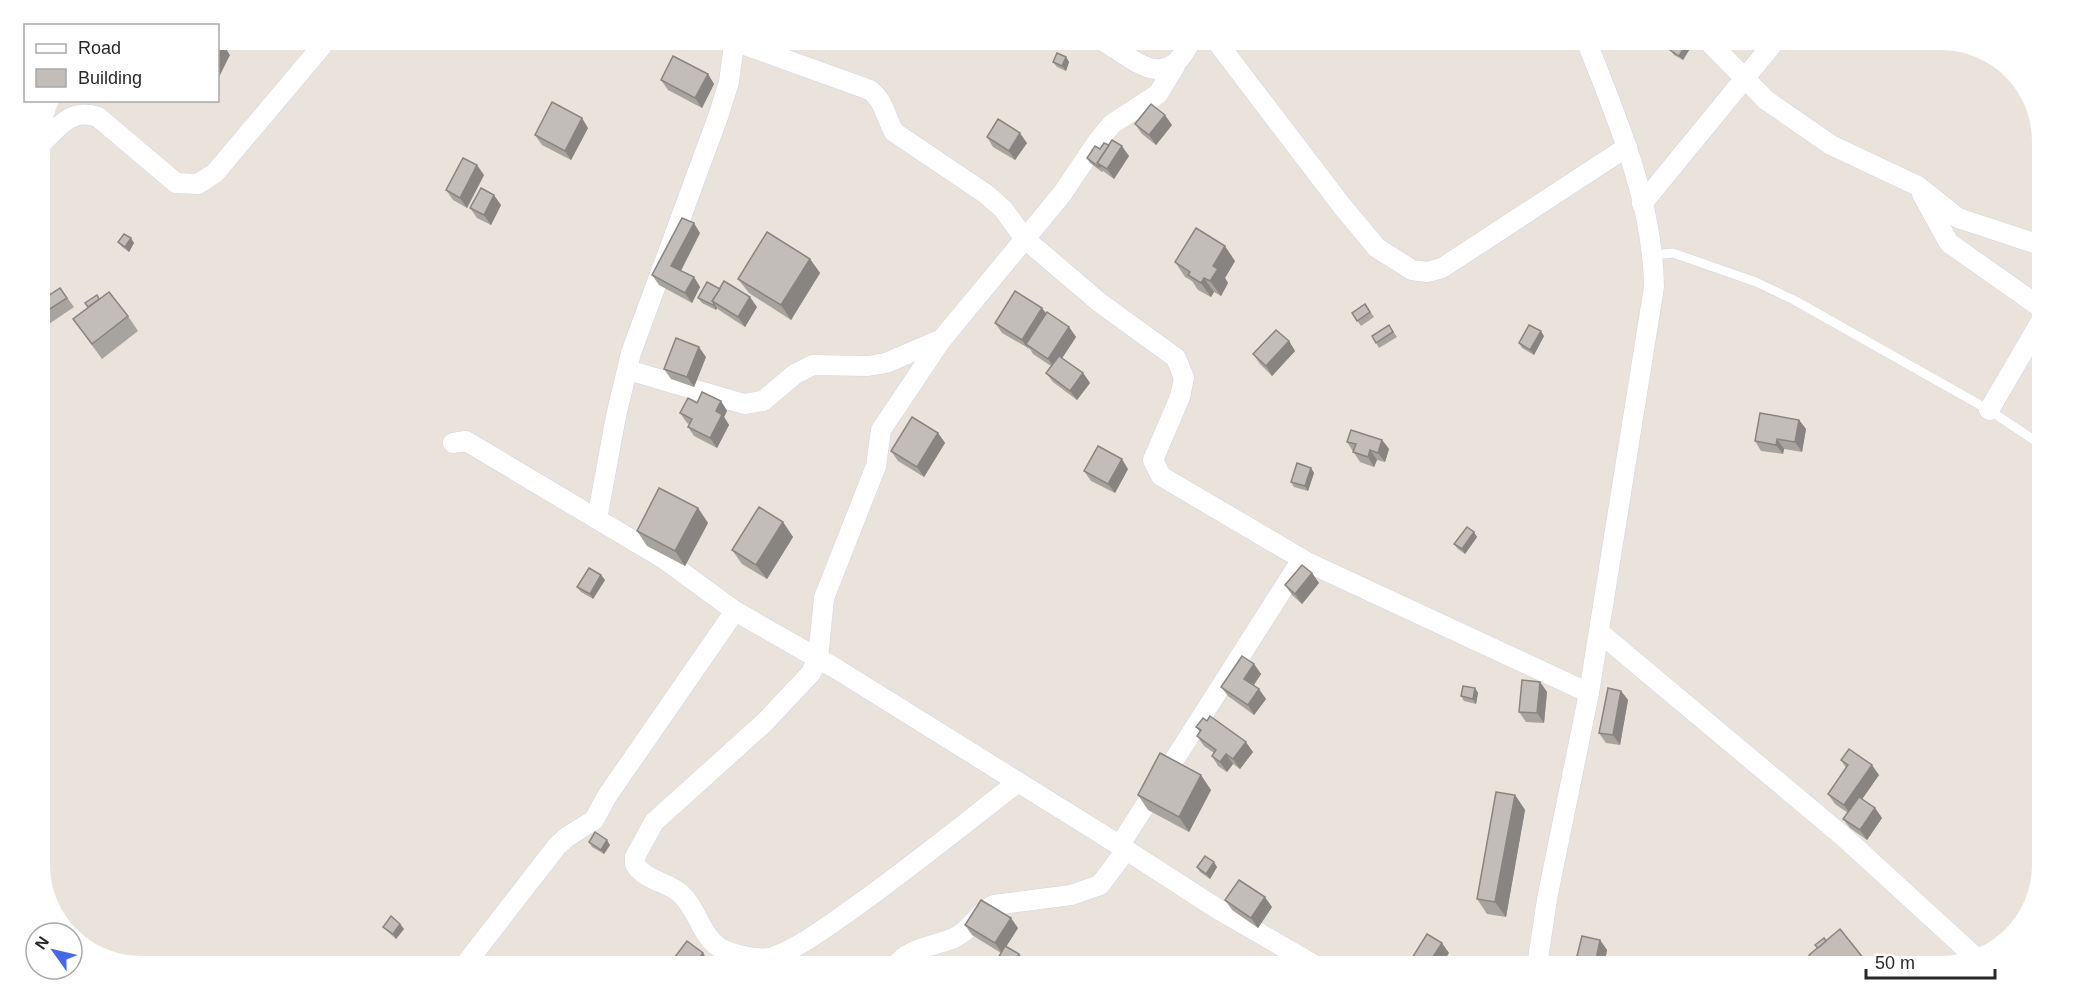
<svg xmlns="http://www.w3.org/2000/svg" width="2082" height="1005" viewBox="0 0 2082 1005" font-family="Helvetica,sans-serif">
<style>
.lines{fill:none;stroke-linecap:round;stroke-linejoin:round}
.lane-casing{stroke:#d1d4e0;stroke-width:10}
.street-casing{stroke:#d1d4e0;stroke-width:21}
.lane{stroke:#fff;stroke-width:9}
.street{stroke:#fff;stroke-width:20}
.wall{fill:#a7a39e}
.shaded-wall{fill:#888481}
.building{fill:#c2bdb8;stroke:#888481;stroke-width:1.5}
</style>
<rect width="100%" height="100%" fill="#eae3db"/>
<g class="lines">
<defs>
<path id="lane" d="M1653 255 1673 253 1756 282 1794 300 1989 410 2043 446"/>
<g id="street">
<path d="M1707 40 1766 100 1831 145 1918 186 1958 218 2043 246"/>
<path d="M1105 42C1138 63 1167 91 1190 42"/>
<path d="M1217 42 1342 206 1377 248 1412 270 1427 272 1442 268 1627 147"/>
<path d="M742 44 870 90C885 102 885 116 894 132L986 194 1003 209 1025 239 1099 302 1176 358 1184 378 1180 397 1153 460 1161 476 1307 562 1589 693"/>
<path d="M39 146C58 128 70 107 98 117L176 183 198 184 215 173 322 46"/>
<path d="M1922 194 1949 243 2043 309"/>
<path d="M1642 204 1776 40"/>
<path d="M628 370 744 404 763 401 795 374 813 365 868 366 886 363 942 339"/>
<path d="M1989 410 2043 318"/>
<path d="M453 443 466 441 664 559 735 611 835 668 1100 833 1216 908 1316 966"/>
<path d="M597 519 616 416 631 353 719 114 729 82 734 44"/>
<path d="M1599 632 1845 838 1974 956"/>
<path d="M1018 782C964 824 911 867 855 907 829 925 803 946 773 957 760 961 732 955 720 948 701 936 697 908 680 893 667 882 644 880 635 864V857L654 822 765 722 811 673 818 658 824 598 876 466 881 430 942 339 1062 194 1097 142 1112 124 1158 94 1175 66"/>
<path d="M1120 845 1302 559"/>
<path d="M464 966 557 846 567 837 594 820 607 796 735 611"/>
<path d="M896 966C904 949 938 945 954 938 971 931 977 912 994 905L1071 895 1100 885 1126 850"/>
<path d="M1537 966 1547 899 1589 693 1654 287C1653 201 1617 119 1586 40"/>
</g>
</defs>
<use href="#lane" class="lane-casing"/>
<use href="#street" class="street-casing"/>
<use href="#lane" class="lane"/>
<use href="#street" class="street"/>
</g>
<g class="wall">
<path d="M1879 39H1889L1884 44Z"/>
<path d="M1676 40H1693L1694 42 1683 60 1674 55 1670 50Z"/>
<path d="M1066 57 1069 62 1066 71 1057 67 1053 62Z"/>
<path d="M708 74 714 84 702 108 668 90 661 80Z"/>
<path d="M1135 124 1172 125 1156 145 1142 134Z"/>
<path d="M588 128 571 160 542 145 535 135Z"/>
<path d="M987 137 1027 143 1015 160 993 147Z"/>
<path d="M1100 149 1129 156 1114 179 1103 171 1102 172 1090 163 1087 158Z"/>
<path d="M484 175 467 208 453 200 446 190Z"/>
<path d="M501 205 491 225 477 218 470 208Z"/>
<path d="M700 233 681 271 694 277 700 287 692 303 659 285 652 275Z"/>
<path d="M118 242 134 243 129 252 122 247Z"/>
<path d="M810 259 820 273 791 320 749 293 738 279Z"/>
<path d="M1235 261 1225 278 1228 283 1221 296 1214 292 1211 297 1198 290 1192 281 1185 277 1175 262Z"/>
<path d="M60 288 74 307 43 328 49 338 39 344V302Z"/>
<path d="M698 298 757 307 745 327 719 310 717 308 716 310 702 303Z"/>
<path d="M99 299 128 316 138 331 102 359 73 319Z"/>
<path d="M1365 304 1374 317 1361 326 1352 313Z"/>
<path d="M1042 308 1046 313 1069 327 1076 337 1062 358 1083 373 1090 383 1077 400 1053 382 1046 373 1051 366 1033 354 1030 349 1002 333 995 323Z"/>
<path d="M1389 325 1397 337 1379 348 1372 336Z"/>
<path d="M1544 336 1534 355 1522 348 1519 343Z"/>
<path d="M1289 341 1295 351 1272 376 1260 364 1253 354Z"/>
<path d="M706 357 694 387 671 379 664 369Z"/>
<path d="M721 401 727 411 724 417 729 425 717 448 694 436 688 427 689 424 687 423 680 413 697 403Z"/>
<path d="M1799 420 1806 429 1802 452 1784 449 1783 454 1761 451 1755 441Z"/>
<path d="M938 433 945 443 924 477 898 461 891 451Z"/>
<path d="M1382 440 1389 449 1385 462 1377 460 1374 467 1360 462 1347 442Z"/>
<path d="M1311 468 1314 473 1308 491 1294 487 1291 482Z"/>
<path d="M1128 469 1115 493 1091 481 1084 471Z"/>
<path d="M698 508 708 523 685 566 647 546 637 531Z"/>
<path d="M783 522 793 537 767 579 742 564 732 550Z"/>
<path d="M1474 532 1477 537 1465 554 1458 549 1454 544Z"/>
<path d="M1312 573 1319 583 1302 604 1292 595 1285 585Z"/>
<path d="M601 575 605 580 593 599 581 592 577 587Z"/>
<path d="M1254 664 1261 674 1254 685 1266 699 1254 715 1228 696 1221 687Z"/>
<path d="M1540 682 1547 692 1544 723 1526 722 1519 712Z"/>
<path d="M1475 688 1478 693 1476 704 1464 701 1461 696Z"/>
<path d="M1621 691 1628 700 1620 745 1606 743 1599 733Z"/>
<path d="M1196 727 1253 752 1240 769 1233 764 1227 772 1218 766 1212 756 1214 753 1204 746 1197 736 1200 732Z"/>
<path d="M1841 760 1879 775 1862 799 1875 808 1882 818 1867 840 1850 828 1843 819 1848 813 1835 804 1828 794 1846 768Z"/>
<path d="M1211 790 1189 832 1148 810 1138 795Z"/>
<path d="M1515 795 1525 810 1506 917 1487 914 1477 899Z"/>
<path d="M589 842 610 845 604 854 592 847Z"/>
<path d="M1197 867H1217L1210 879 1200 872Z"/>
<path d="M1225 900 1272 907 1258 928 1232 910Z"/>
<path d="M400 924 404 929 396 939 387 931 383 927Z"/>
<path d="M965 925 1018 928 1006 947 1019 954 1023 959 1019 966H1003L1001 965 997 960 1001 953 972 935Z"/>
<path d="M1600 940 1607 950 1604 966 1584 965 1577 956Z"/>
<path d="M1826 941 1864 959 1869 966H1816L1809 955Z"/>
<path d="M1449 953 1440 966H1417L1412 958Z"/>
</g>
<g class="shaded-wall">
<path d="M1688 40H1693L1694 42 1683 60 1679 56Z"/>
<path d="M218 46H224L230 55 218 79Z"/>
<path d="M1066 57 1069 62 1066 71 1062 66Z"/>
<path d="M708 74 714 84 702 108 695 98Z"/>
<path d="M1165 115 1172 125 1156 145 1149 135Z"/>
<path d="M582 118 588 128 571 160 565 151Z"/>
<path d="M1020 133 1027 143 1015 160 1009 151Z"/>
<path d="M1122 146 1129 156 1114 179 1107 169Z"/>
<path d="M477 165 484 175 467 208 460 198Z"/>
<path d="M494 195 501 205 491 225 484 215Z"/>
<path d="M694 223 700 233 678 276 671 266Z"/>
<path d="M131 238 134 243 129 252 125 247Z"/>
<path d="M1225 246 1235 261 1225 278 1228 283 1221 296 1210 281 1213 266Z"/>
<path d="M810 259 820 273 791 320 781 305Z"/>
<path d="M694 277 700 287 692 303 685 293Z"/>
<path d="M1204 278 1214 292 1211 297 1201 283Z"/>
<path d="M750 297 757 307 745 327 738 317Z"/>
<path d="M714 303 717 308 716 310 713 305Z"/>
<path d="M1042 308 1049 318 1026 344 1029 350 1022 340Z"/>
<path d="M1069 327 1076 337 1055 369 1048 359Z"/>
<path d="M1541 331 1544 336 1534 355 1530 350Z"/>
<path d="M1289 341 1295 351 1272 376 1266 366Z"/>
<path d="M699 347 706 357 694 387 687 377Z"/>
<path d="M1083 373 1090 383 1077 400 1070 391Z"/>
<path d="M721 401 727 411 724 417 729 425 717 448 710 438 716 411Z"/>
<path d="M1799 420 1806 429 1802 452 1795 442Z"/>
<path d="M938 433 945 443 924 477 917 467Z"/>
<path d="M1777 439 1784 449 1783 454 1776 445Z"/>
<path d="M1382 440 1389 449 1385 462 1378 453Z"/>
<path d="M1370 450 1377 460 1374 467 1368 457Z"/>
<path d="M1122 459 1128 469 1115 493 1108 484Z"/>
<path d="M1311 468 1314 473 1308 491 1305 486Z"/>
<path d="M698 508 708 523 685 566 675 551Z"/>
<path d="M783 522 793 537 767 579 756 565Z"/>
<path d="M1474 532 1477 537 1465 554 1462 549Z"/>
<path d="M1312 573 1319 583 1302 604 1295 594Z"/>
<path d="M601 575 605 580 593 599 590 594Z"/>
<path d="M1254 664 1261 674 1251 689 1244 679Z"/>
<path d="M1540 682 1547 692 1544 723 1537 713Z"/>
<path d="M1475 688 1478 693 1476 704 1473 699Z"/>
<path d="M1259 689 1266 699 1254 715 1248 705Z"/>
<path d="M1621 691 1628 700 1620 745 1613 735Z"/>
<path d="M1246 742 1253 752 1240 769 1233 759Z"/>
<path d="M1226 754 1233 764 1227 772 1220 762Z"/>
<path d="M1872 765 1879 775 1851 815 1844 805Z"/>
<path d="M1201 775 1211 790 1189 832 1179 817Z"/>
<path d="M1515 795 1525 810 1506 917 1495 902Z"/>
<path d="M1875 808 1882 818 1867 840 1860 830Z"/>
<path d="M607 840 610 845 604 854 601 850Z"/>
<path d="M1214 862 1217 867 1210 879 1206 874Z"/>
<path d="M1265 897 1272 907 1258 928 1251 918Z"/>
<path d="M1011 918 1018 928 1002 953 995 943Z"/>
<path d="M400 924 404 929 396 939 393 934Z"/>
<path d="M1600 940 1607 950 1604 966H1600L1596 960Z"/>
<path d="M1442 943 1449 953 1440 966H1427Z"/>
<path d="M703 953 710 963 708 966H694Z"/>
<path d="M1019 954 1023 959 1019 966H1013Z"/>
</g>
<g class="building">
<path d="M1676 40H1688L1679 56 1670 50Z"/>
<path d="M1057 53 1066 57 1062 66 1053 62Z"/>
<path d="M673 56 708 74 695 98 661 80Z"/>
<path d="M552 102 582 118 565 151 535 135Z"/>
<path d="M1151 104 1165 115 1149 135 1135 124Z"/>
<path d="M998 119 1020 133 1009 151 987 137Z"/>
<path d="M1112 140 1122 146 1107 169 1097 163Z"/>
<path d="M1104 143 1109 145 1097 163 1100 166 1099 167 1087 158 1095 146 1100 149Z"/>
<path d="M463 158 477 165 460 198 446 190Z"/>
<path d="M481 188 494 195 484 215 470 208Z"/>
<path d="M682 218 694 223 671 266 694 277 685 293 652 275Z"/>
<path d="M1196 228 1225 246 1213 266 1218 269 1210 281 1204 278 1201 283 1188 275 1190 272 1175 262Z"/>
<path d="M767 232 810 259 781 305 738 279Z"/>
<path d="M124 234 131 238 125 247 118 242Z"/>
<path d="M724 281 750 297 738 317 712 301Z"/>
<path d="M707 282 720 289 712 301 714 303 713 305 698 298Z"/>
<path d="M60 288 67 298 39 316V302Z"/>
<path d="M1015 291 1042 308 1022 340 995 323Z"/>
<path d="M109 292 128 316 92 344 73 319Z"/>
<path d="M97 295 99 299 88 307 85 303Z"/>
<path d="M1365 304 1370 312 1357 321 1352 313Z"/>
<path d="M1047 312 1069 327 1048 359 1026 344Z"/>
<path d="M1389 325 1393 332 1376 343 1372 336Z"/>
<path d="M1529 325 1541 331 1530 350 1519 343Z"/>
<path d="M1276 330 1289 341 1266 366 1253 354Z"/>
<path d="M676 338 699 347 687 377 664 369Z"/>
<path d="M1059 356 1083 373 1070 391 1046 373Z"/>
<path d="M702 392 721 401 716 411 722 415 710 438 688 427 692 419 680 413 688 398 697 403Z"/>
<path d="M1760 413 1799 420 1795 442 1777 439 1776 445 1755 441Z"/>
<path d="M912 417 938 433 917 467 891 451Z"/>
<path d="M1351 430 1382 440 1378 453 1370 450 1368 457 1353 452 1356 444 1347 442Z"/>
<path d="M1098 446 1122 459 1108 484 1084 471Z"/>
<path d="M1297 463 1311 468 1305 486 1291 482Z"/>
<path d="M659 488 698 508 675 551 637 531Z"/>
<path d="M759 507 783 522 756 565 732 550Z"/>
<path d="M1467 527 1474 532 1462 549 1454 544Z"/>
<path d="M1302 565 1312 573 1295 594 1285 585Z"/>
<path d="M589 568 601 575 590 594 577 587Z"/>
<path d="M1242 656 1254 664 1244 679 1259 689 1248 705 1221 687Z"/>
<path d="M1522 680 1540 682 1537 713 1519 712Z"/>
<path d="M1463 686 1475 688 1473 699 1461 696Z"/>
<path d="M1608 688 1621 691 1613 735 1599 733Z"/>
<path d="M1210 716 1246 742 1233 759 1226 754 1220 762 1212 756 1216 750 1197 736 1201 730 1196 727 1203 718 1207 721Z"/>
<path d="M1849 749 1872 765 1844 805 1828 794 1848 765 1841 760Z"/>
<path d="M1160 753 1201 775 1179 817 1138 795Z"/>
<path d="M1496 792 1515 795 1495 902 1477 899Z"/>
<path d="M1859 797 1875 808 1860 830 1843 819Z"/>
<path d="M595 832 607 840 601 850 589 842Z"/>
<path d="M1205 856 1214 862 1206 874 1197 867Z"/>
<path d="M1239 880 1265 897 1251 918 1225 900Z"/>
<path d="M981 900 1011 918 995 943 965 925Z"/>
<path d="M391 916 400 924 393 934 383 927Z"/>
<path d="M1840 929 1864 959 1856 966H1817L1809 955Z"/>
<path d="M1427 934 1442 943 1427 966H1424L1412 958Z"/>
<path d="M1582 936 1600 940 1596 960 1577 956Z"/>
<path d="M1824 938 1826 941 1818 948 1815 945Z"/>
<path d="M687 941 703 953 694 966H668Z"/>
<path d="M1005 946 1019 954 1013 966H1008L997 960Z"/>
</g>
<path d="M0 0H2082V1005H0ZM141 50H1941A91 91 0 0 1 2032 141V865A91 91 0 0 1 1941 956H141A91 91 0 0 1 50 865V141A91 91 0 0 1 141 50Z" fill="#fff" fill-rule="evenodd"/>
<rect x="24" y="24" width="195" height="78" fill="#ffffff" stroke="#a9a9a9" stroke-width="1.5"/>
<rect x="36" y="44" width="30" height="9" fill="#ffffff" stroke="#a9a9a9" stroke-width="1.5"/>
<text x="78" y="54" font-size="18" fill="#292929">Road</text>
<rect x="36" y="69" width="30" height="18" fill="#c2bdb8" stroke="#a9a9a9" stroke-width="1.5"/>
<text x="78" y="84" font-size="18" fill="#292929">Building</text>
<g transform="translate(54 951) rotate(304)"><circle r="28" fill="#ffffff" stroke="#a9a9a9" stroke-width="1.5"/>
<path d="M0-4.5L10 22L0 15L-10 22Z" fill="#4868eb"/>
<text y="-9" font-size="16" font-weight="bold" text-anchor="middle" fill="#292929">N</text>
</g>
<path d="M1866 969v9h129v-9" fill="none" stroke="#292929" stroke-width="3"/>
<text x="1875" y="969" font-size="18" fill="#292929" stroke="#ffffff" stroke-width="4.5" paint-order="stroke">50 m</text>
</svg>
